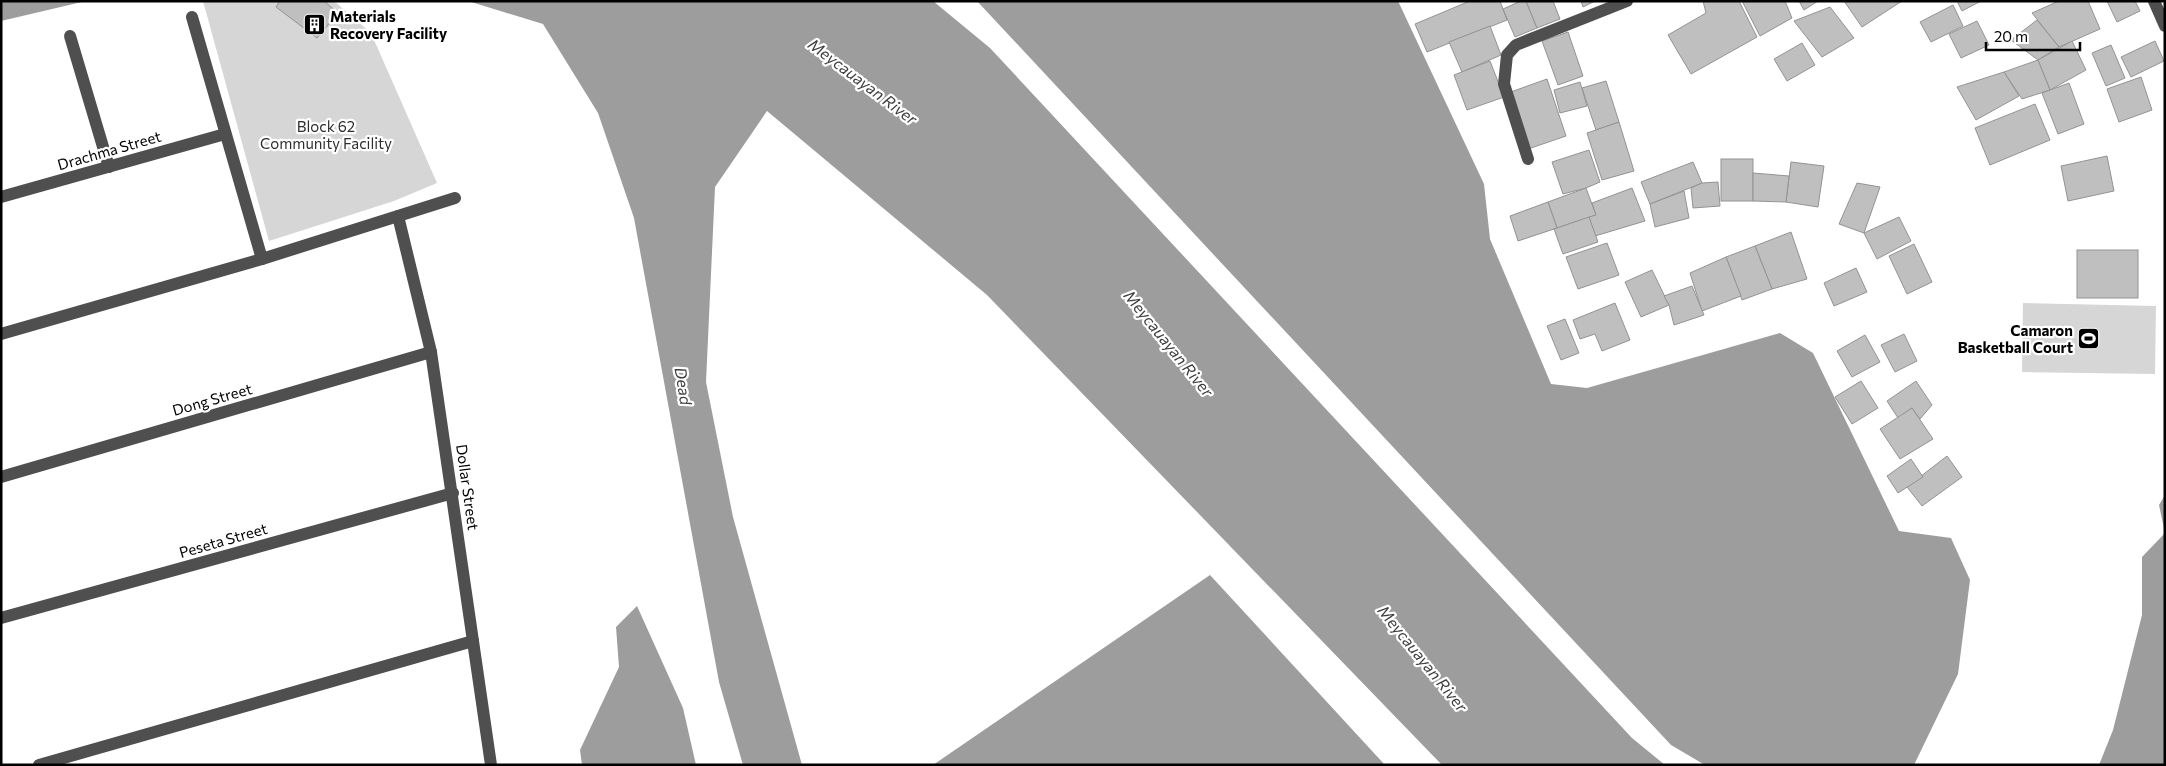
<svg xmlns="http://www.w3.org/2000/svg" width="2166" height="766" viewBox="0 0 2166 766" font-family="Commissioner,sans-serif">
<style>
.green{fill:#d6d6d6}
.water{fill:#9d9d9d}
.building{fill:#bfbfbf;stroke:#939393}
.lines{fill:none;stroke-linecap:round;stroke-linejoin:round}
.minor{stroke:#4f4f4f;stroke-width:12}
.labels{text-anchor:middle;dominant-baseline:central;stroke-width:4.5;stroke-linejoin:round;paint-order:stroke}
.poi-label{font-size:15px;font-weight:bold;fill:#000;stroke:#fff;text-anchor:start}
.park-label{font-size:15px;fill:#2d2d2d;stroke:#fff}
.street-label{font-size:15px;fill:#000;stroke:#fff}
.water-label{font-size:16px;font-style:italic;fill:#3e3e3e;stroke:#fff}
</style>
<rect width="100%" height="100%" fill="#fff"/>
<g class="green">
<path d="M203 1H334L371 33 437 183 394 201 269 241Z"/>
<path d="M2023 303 2156 306 2155 374 2022 372Z"/>
</g>
<g class="water">
<path d="M1 1H86L1 21Z"/>
<path d="M468 1H933L990 48 1632 738 1665 765H1442L987 295 767 111 715 187 706 382 733 517 802 765H743L719 682 634 218 598 113 543 24Z"/>
<path d="M977 1H1398L1484 184 1490 239 1551 384 1587 388 1780 333 1813 353 1899 531 1951 538 1970 580 1958 674 1914 765H1705L1671 745Z"/>
<path d="M2165 495V765H2099L2113 730 2142 615V557L2165 533 2159 505Z"/>
<path d="M1210 575 1385 765H933Z"/>
<path d="M637 606 683 708 696 765H582L580 750 619 667 616 627Z"/>
</g>
<g class="building">
<path d="M280 1H324L338 13 317 38 276 7Z"/>
<path d="M1470 1H1500L1507 20 1427 52 1415 24Z"/>
<path d="M1521 1H1526L1537 28 1515 37 1503 9Z"/>
<path d="M1526 1H1553L1560 19 1537 28Z"/>
<path d="M1581 1H1595L1583 7Z"/>
<path d="M1703 1H1739L1757 37 1691 74 1668 35 1706 13Z"/>
<path d="M1742 1H1785L1792 18 1760 36Z"/>
<path d="M1799 1H1818L1804 10Z"/>
<path d="M1844 1H1902L1862 27Z"/>
<path d="M1957 1H1981L1962 11Z"/>
<path d="M2059 1H2088L2100 29 2059 47 2032 13Z"/>
<path d="M2107 1H2135L2140 11 2117 22Z"/>
<path d="M1953 5 1963 26 1931 42 1920 22Z"/>
<path d="M1830 7 1854 38 1822 57 1794 21Z"/>
<path d="M2037 20 2059 47 2038 60 2011 40Z"/>
<path d="M1977 21 1989 45 1961 58 1949 34Z"/>
<path d="M1490 26 1501 55 1462 72 1449 42Z"/>
<path d="M1568 32 1583 76 1558 85 1542 41Z"/>
<path d="M2072 41 2086 70 2050 90 2038 60Z"/>
<path d="M2155 41 2164 61 2131 77 2121 57Z"/>
<path d="M1802 43 1815 65 1787 81 1774 59Z"/>
<path d="M2111 45 2125 78 2106 86 2092 53Z"/>
<path d="M2038 60 2050 90 2022 99 2004 72Z"/>
<path d="M1490 61 1504 97 1467 110 1454 75Z"/>
<path d="M2004 72 2019 96 1976 120 1957 87Z"/>
<path d="M2141 77 2152 110 2119 122 2107 89Z"/>
<path d="M1547 79 1566 136 1528 149 1508 93Z"/>
<path d="M1606 81 1619 122 1596 130 1582 88Z"/>
<path d="M1580 82 1587 106 1560 113 1554 90Z"/>
<path d="M2069 83 2084 124 2058 134 2042 93Z"/>
<path d="M2035 104 2050 140 1990 165 1975 128Z"/>
<path d="M1619 122 1634 171 1602 180 1587 133Z"/>
<path d="M1589 150 1600 182 1586 188 1563 194 1552 162Z"/>
<path d="M2107 156 2114 191 2068 201 2061 166Z"/>
<rect x="1721" y="159" width="32" height="42"/>
<path d="M1693 162 1702 183 1650 204 1641 182Z"/>
<path d="M1791 162 1824 166 1818 207 1786 202Z"/>
<path d="M1753 173 1789 176 1786 202 1753 201Z"/>
<path d="M1718 182 1720 206 1693 208 1691 188 1702 183Z"/>
<path d="M1857 183 1880 187 1864 233 1839 224Z"/>
<path d="M1586 188 1596 215 1557 228 1548 202Z"/>
<path d="M1632 188 1645 221 1595 236 1589 217 1596 215 1592 203Z"/>
<path d="M1684 191 1689 218 1655 227 1650 204Z"/>
<path d="M1548 202 1557 228 1518 241 1510 216Z"/>
<path d="M1589 217 1598 242 1563 254 1554 229Z"/>
<path d="M1899 217 1911 241 1877 259 1864 233Z"/>
<path d="M1791 232 1807 279 1772 289 1755 246Z"/>
<path d="M1607 243 1619 275 1578 289 1566 257Z"/>
<path d="M1914 244 1932 282 1907 294 1889 256Z"/>
<path d="M1755 246 1772 289 1742 300 1726 257Z"/>
<rect x="2077" y="250" width="61" height="48"/>
<path d="M1726 257 1741 296 1702 311 1690 273Z"/>
<path d="M1856 268 1867 292 1834 306 1824 283Z"/>
<path d="M1652 270 1669 305 1641 317 1625 282Z"/>
<path d="M1692 286 1704 315 1674 325 1669 305 1664 296Z"/>
<path d="M1615 303 1630 340 1602 351 1595 334 1580 339 1573 320Z"/>
<path d="M1565 319 1579 353 1561 360 1547 326Z"/>
<path d="M1904 334 1917 361 1895 372 1881 345Z"/>
<path d="M1865 335 1880 362 1852 377 1837 351Z"/>
<path d="M1861 381 1878 408 1852 424 1835 397Z"/>
<path d="M1916 381 1932 405 1920 419 1912 408 1898 418 1887 401Z"/>
<path d="M1912 408 1933 439 1900 459 1880 429Z"/>
<path d="M1947 456 1962 477 1922 506 1907 487Z"/>
<path d="M1911 459 1923 477 1898 493 1887 476Z"/>
</g>
<g class="lines">
<g class="minor">
<path d="M2154 1 2165 26"/>
<path d="M192 17 262 259"/>
<path d="M70 36 109 167"/>
<path d="M1528 159 1504 84 1507 55 1516 45 1627 1"/>
<path d="M1 197 225 134"/>
<path d="M398 216 431 352 491 765"/>
<path d="M1 334 262 259 455 198"/>
<path d="M1 477 431 352"/>
<path d="M1 618 453 493"/>
<path d="M39 765 473 641"/>
</g>
</g>
<defs>
<symbol id="building-square" viewBox="-11 -11 22 22"><rect x="-9" y="-9" width="18" height="18" rx="4" fill="#000" stroke="#fff"/><path d="M-4-6H4V6H1V3H-1V6H-4ZM-2.5-4.3h1.7v1.8h-1.7ZM.8-4.3h1.7v1.8H.8ZM-2.5-1h1.7V.8h-1.7ZM.8-1h1.7V.8H.8Z" fill="#fff"/></symbol>
<symbol id="stadium-square" viewBox="-11 -11 22 22"><rect x="-9" y="-9" width="18" height="18" rx="4" fill="#000" stroke="#fff"/><path d="M0-5a6.5 5 0 1 0 0 10a6.5 5 0 1 0 0-10ZM-3.5-1.8h7v3.6h-7Z" fill="#fff"/></symbol>
</defs>
<g fill-rule="evenodd">
<use href="#building-square" x="302" y="12" width="25" height="25"/>
<use href="#stadium-square" x="2076" y="326" width="25" height="25"/>
</g>
<g class="labels">
<g class="poi-label">
<text x="330" y="16">Materials<tspan x="330" dy="17">Recovery Facility</tspan></text>
<text x="2073" y="330" text-anchor="end">Camaron<tspan x="2073" dy="17">Basketball Court</tspan></text>
</g>
<g class="park-label">
<text x="326" y="126">Block 62<tspan x="326" dy="17">Community Facility</tspan></text>
</g>
<g class="street-label">
<text transform="translate(109 150) rotate(-16)">Drachma Street</text>
<text transform="translate(212 399) rotate(-16)">Dong Street</text>
<text transform="translate(468 487) rotate(82)">Dollar Street</text>
<text transform="translate(223 540) rotate(-16)">Peseta Street</text>
</g>
<g class="water-label">
<text transform="translate(863 81) rotate(37)">Meycauayan River</text>
<text transform="translate(1169 343) rotate(51)">Meycauayan River</text>
<text transform="translate(684 386) rotate(81)">Dead</text>
<text transform="translate(1423 658) rotate(51)">Meycauayan River</text>
</g>
</g>
<rect width="2166" height="766" fill="none" stroke="#000000" stroke-width="5"/>
<path d="M1986 42v8h94v-8" fill="none" stroke="#000000" stroke-width="2.5"/>
<text x="1994" y="42" font-size="15" fill="#000000" stroke="#ffffff" stroke-width="4" paint-order="stroke">20 m</text>
</svg>
